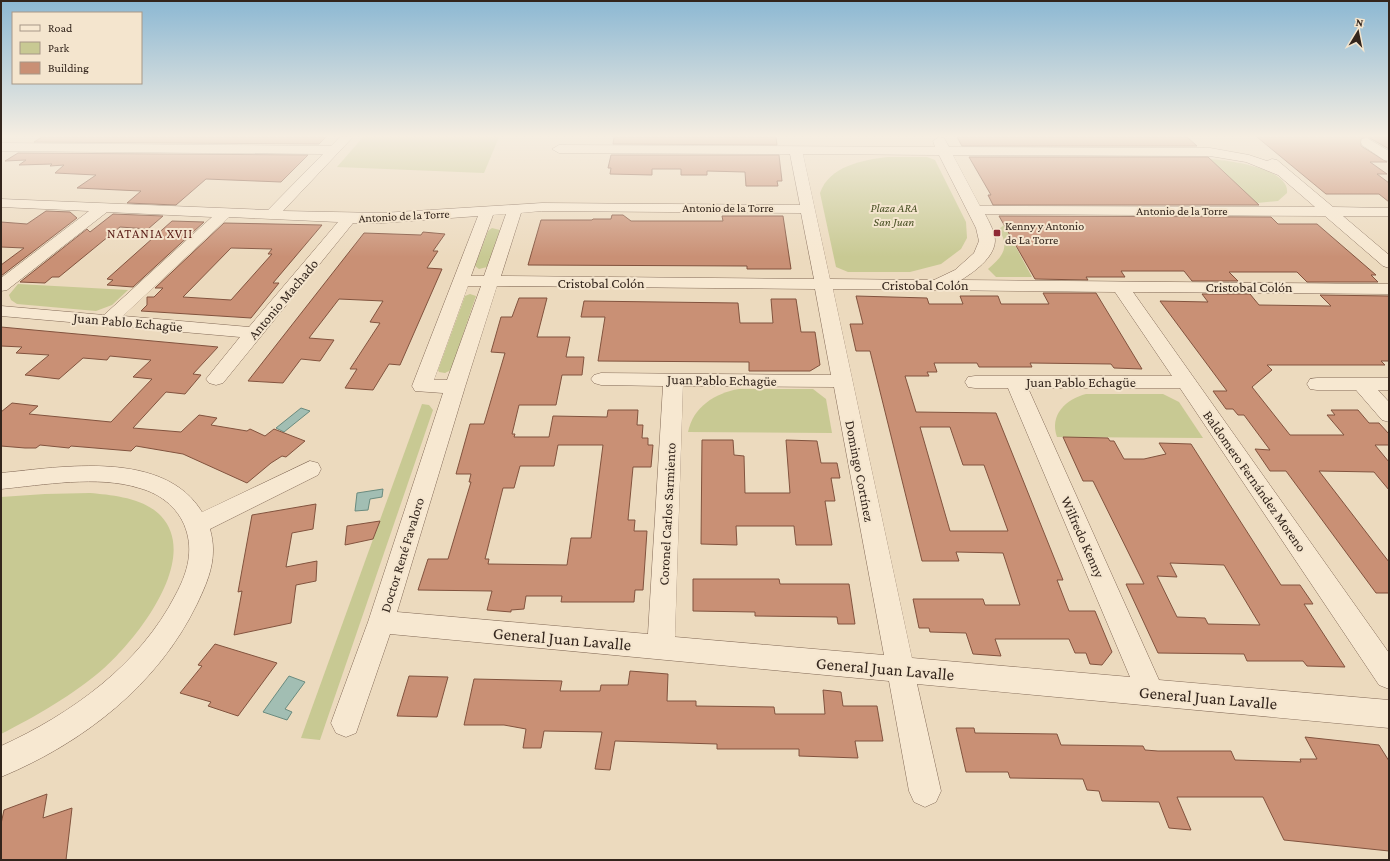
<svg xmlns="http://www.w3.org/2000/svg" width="1390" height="861" viewBox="0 0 1390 861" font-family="'Crimson Pro',serif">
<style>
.green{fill:#c8c993}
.water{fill:#a2beb3;stroke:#6a8b7f}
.building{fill:#c99075;stroke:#82533e;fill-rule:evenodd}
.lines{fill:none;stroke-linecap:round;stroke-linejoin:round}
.minor-casing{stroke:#846b58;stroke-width:1}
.minor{fill:#f7e8d1;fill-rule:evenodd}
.poi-dot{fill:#902a34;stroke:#f4e5ce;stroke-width:1.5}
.labels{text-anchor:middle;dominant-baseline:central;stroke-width:4;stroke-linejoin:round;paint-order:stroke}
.far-street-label{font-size:12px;fill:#33251c;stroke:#f4e5ce}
.far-park-label{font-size:12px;font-style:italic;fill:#484f23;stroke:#f4e5ce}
.far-poi-label{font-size:12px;fill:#33251c;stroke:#f4e5ce;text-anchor:start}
.far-neighbourhood-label{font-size:13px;letter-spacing:1px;fill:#5f241d;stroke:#f4e5ce}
.street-label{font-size:14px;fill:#33251c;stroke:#f4e5ce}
.near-street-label{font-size:17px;fill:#33251c;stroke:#f4e5ce}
</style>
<rect width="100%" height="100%" fill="#ecdabe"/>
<g class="green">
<path d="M363 137H499L484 173 337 167Z"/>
<path d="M888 157H927L935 160 966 222 967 238 961 249 941 264 910 272H848L836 267 820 193C829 166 863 160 888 157Z"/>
<path d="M1209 159C1227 160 1290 168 1287 193L1278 201 1257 203Z"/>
<path d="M1004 225 1032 277H996L988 269C1003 256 1010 248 999 229Z"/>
<path d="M492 228 500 230 487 267 479 269 475 266 488 231Z"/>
<path d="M18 284 128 290 112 305 96 311 17 304 11 300 9 295Z"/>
<path d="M470 294 476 296 451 370 445 373 439 372 438 370 465 296Z"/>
<path d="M739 389H813L826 399 832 433 688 432C693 407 715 393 739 389Z"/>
<path d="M1086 394H1163L1179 402 1203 438 1057 437C1049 415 1066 399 1086 394Z"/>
<path d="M422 404 429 405 433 410 320 740 301 738Z"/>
<path d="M90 493C113 495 144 498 161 516 201 559 136 640 103 669 76 693 33 718 1 734V497L45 494Z"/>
</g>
<g class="water">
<path d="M301 408 310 411 284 432 276 428Z"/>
<path d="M383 489 382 497 370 499 368 510 355 511 357 493Z"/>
<path d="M289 676 305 682 285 709 292 712 287 720 263 712Z"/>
</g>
<g class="building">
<path d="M42 137H326L319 144 34 142Z"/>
<path d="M614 137H776L777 145 613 144Z"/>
<path d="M957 137H1187L1197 146H962Z"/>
<path d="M1257 137H1365L1361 139V146L1387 162H1370L1387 174H1377L1389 183V202L1379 194H1326Z"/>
<path d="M1368 137H1389V149Z"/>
<path d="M18 153 308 155 281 182 206 179 176 205 127 203 141 191 77 188 96 175 55 173 64 165 50 166 52 164 19 165 26 160 5 161Z"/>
<path d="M611 155H779L782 181H777L778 186H746L745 172 707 171V175H681V169H652V175L610 174 611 168H608Z"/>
<path d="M969 157H1208L1259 205H993L988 195H991Z"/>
<path d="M46 211 70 212 77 218 1 276V265L24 248 1 247V222L27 224Z"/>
<path d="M113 214 163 216 148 229 120 227 59 277H52L45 283 20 282 87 229 90 232Z"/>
<path d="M612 215H623L631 221H723L722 216H783L791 269H747V266L528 265 541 220H592L593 219H611Z"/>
<path d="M999 216 1271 217 1278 224H1317L1376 275H1371L1378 282H1307L1297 272H1229L1238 281H1192L1184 271H1121L1125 277H1086L1088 280 1035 279Z"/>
<path d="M172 221 204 222 133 287 107 285 113 280 107 279Z"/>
<path d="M224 223 322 225 273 283H279L251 318 141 311 147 305V297H154L163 288H155ZM231 248 272 249 268 254H272L231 300 183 297Z"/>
<path d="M423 232 445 234 433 251H438L427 268 442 269 400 365 389 364 373 390 345 388 357 369H350L380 323 370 322 383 301 339 299 309 338 334 340 320 361 301 359 283 383 248 381 364 233 421 235Z"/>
<path d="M1043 293H1096L1142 369 1114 368 1111 364 1030 363 1032 367H979L977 363H934L937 372H927L929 376H905L916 412 996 413 1063 580H1057L1069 611H1095L1112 652 1102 665 1090 664 1086 653H1075L1069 639H995L1001 656 973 654 966 633 930 632 929 628H919L913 599H983L985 605H1020L1003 553 956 552 959 561H922L870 351H856L850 324H863L856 296 927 298 929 304H963L960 296H998L1001 304H1049ZM920 427H950L963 465H984L1008 531H950Z"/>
<path d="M1202 294H1250L1259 305 1331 306 1320 295 1389 296V361H1381L1385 365H1267L1272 370 1252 387 1290 435H1344L1327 415H1335L1331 410H1358L1369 423H1379L1389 434V445H1375L1389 462V490L1374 472 1319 471 1389 562V593H1376L1286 471H1270L1255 449 1270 450 1244 415H1238L1233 409H1226L1213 391H1227L1160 301 1208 302Z"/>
<path d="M519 298H547L537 337H570L566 357H584L582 375H562L556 405H519L512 434H515L514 437H549L553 416 607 417 608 410H638L637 425H643L642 438H648V445H653L651 467H633L628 520H635L634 531H647L643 590H635L634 602H561L562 596H526L524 609 511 610V612L487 610 492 591 418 590 428 559H448L471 482H469L471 474H456L470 424H484L505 353 491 352 501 317H512ZM558 445H603L591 538H571L567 565 488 564 489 559H485L503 488H514L520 466H554Z"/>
<path d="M771 299H796L801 332H815L820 365 810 371H749V362L598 361 605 317H581L584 301 738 303 740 323H773Z"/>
<path d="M1 327 218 347 193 374 201 375 185 394 166 392 133 428 181 432 199 415 217 418 211 425 247 431 250 429 265 436 274 429 305 441 286 457 282 456 271 463 247 483 183 454 136 446 131 451 71 446 69 448 40 445 36 448H25L1 446V412L12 403 38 406 29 414 111 422 152 379 133 377 151 360 110 356 107 360 83 358 59 379 25 375 49 355 16 353 22 347 1 346Z"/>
<path d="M1063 437 1108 438 1110 441H1114L1124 459H1144L1166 454 1159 443 1191 444 1281 585H1300L1313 604H1304L1345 667 1307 666 1303 661H1247L1244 654 1158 653 1126 584H1144L1093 481H1083ZM1170 563 1224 565 1260 625 1208 624 1205 618 1177 617 1157 576 1177 577Z"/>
<path d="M702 440H733L734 455 744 456 745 493H790L786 440 817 441 821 463H837L840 478H831L835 501H825L832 545H796L794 526H736L737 545 701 544Z"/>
<path d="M316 504 313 529 292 533 286 567 317 561 316 581 296 585 291 623 234 635 242 591 238 592 252 515Z"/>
<path d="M380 521 373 539 345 545 347 526Z"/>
<path d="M693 579H779L780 584H849L855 624H838L837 617 755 616V612L693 611Z"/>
<path d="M215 644 277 663 238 716 208 706 211 702 180 693 202 666 198 665Z"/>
<path d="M630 671 668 674 667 701H696V706L774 707 775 714H825L823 690 841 692 843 706H877L883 741H855L858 758 799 756V749H717V744L615 741 610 770 595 769 602 732 544 731 541 748H523L526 729 504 725H464L474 679 562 681 560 691H600L601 685H628Z"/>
<path d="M409 676 448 677 437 717 397 716Z"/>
<path d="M956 728H974L975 733 1057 734 1061 745 1143 746 1145 750 1158 751H1231L1235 760 1301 762 1300 759H1317L1305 737 1379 745 1389 761V851L1284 840 1263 797H1177L1191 830 1169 828 1159 802 1102 801 1099 791 1087 790 1083 779 1010 778 1008 772H966Z"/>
<path d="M47 794 43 818 72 808 66 860H1V824L4 810Z"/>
</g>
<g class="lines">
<defs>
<g id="minor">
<path d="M340 137H353L283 211 382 213 542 203 800 205 790 154 559 153 552 149 559 145 935 147 933 141 939 137 944 138 949 147 1210 148 1249 155 1267 161 1272 159 1277 160 1333 207 1389 208V216H1343L1389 255V268L1383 266 1325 216 985 214C989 222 995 232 995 241 994 258 974 272 961 280L1389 284V294L1133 292 1389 653V689L1379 685 1180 388H1028L1159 680 1389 700V728L917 684 941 791 936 802 925 807 914 802 909 791 889 681 390 634 356 733 346 737 336 733 331 723 368 622 443 393 415 391 412 386 478 216 382 223H353L223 383 216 385 209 383 206 379 240 337 1 316V306L104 315 212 217 107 212 7 290 1 291V278L89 211 1 207V199L268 210 323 154 1 151V143L331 146ZM803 154 939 155 976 228 979 241 974 253 955 270 934 280 830 279ZM953 155 1210 156 1246 162 1278 175 1315 207 980 206ZM542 211 801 213 814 279 501 276 521 213ZM506 214 484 276H471L493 215ZM229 217 338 222 249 327 123 316ZM468 286H481L447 380H434ZM497 286 815 289 831 375 601 373 594 375 591 379 594 383 601 385 663 386 648 634 397 612 465 387ZM833 289 1115 292 1172 376H975L968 377 965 382 968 387 975 388H1008L1130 677 912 658ZM683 386 834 387 884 655 675 637Z"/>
<path d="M1367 138 1389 151V161L1384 160 1362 145 1361 142 1362 139Z"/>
<path d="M1317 378H1389V390H1378L1389 402V422L1382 420 1356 390H1317L1310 389 1307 384 1310 379Z"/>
<path d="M310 461 318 463 321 469 318 475 210 529C218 557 209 579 197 604 158 685 83 743 1 777V746C71 714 140 665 176 594 186 575 193 555 187 533 181 510 162 494 139 488 98 475 43 485 1 489V473C62 467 164 449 202 512Z"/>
</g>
</defs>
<use href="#minor" class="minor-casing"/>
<use href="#minor" class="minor"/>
</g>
<linearGradient id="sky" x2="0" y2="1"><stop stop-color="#8cb8d3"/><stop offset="0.53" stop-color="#f6eee2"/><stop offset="1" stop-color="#f6eee2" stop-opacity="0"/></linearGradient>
<rect width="1390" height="257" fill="url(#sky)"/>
<rect class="poi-dot" x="993" y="229" width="8" height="8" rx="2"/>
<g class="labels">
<g class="far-street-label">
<text x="728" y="208">Antonio de la Torre</text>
<text x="1182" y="211">Antonio de la Torre</text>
<text transform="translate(404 216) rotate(-3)">Antonio de la Torre</text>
</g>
<g class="far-park-label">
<text x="894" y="208">Plaza ARA<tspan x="894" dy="14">San Juan</tspan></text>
</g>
<g class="far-poi-label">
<text x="1005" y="226">Kenny y Antonio<tspan x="1005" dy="14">de La Torre</tspan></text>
</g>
<g class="far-neighbourhood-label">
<text x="150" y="233">NATANIA XVII</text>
</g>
<g class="street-label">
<text x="601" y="283">Cristobal Colón</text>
<text x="925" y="285">Cristobal Colón</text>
<text x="1249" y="287">Cristobal Colón</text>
<text transform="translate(283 299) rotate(-50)">Antonio Machado</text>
<text transform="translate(128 322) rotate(5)">Juan Pablo Echagüe</text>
<text transform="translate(722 380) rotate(1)">Juan Pablo Echagüe</text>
<text x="1081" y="382">Juan Pablo Echagüe</text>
<text transform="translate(860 471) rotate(79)">Domingo Cortínez</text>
<text transform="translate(1255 481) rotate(55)">Baldomero Fernández Moreno</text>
<text transform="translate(667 514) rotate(-87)">Coronel Carlos Sarmiento</text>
<text transform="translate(1083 537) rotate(66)">Wilfredo Kenny</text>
<text transform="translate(402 555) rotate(-73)">Doctor René Favaloro</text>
</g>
<g class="near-street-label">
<text transform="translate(562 639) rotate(5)">General Juan Lavalle</text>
<text transform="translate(885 669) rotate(5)">General Juan Lavalle</text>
<text transform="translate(1208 698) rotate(5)">General Juan Lavalle</text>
</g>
</g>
<rect width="1390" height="861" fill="none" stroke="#33251c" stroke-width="4"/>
<rect x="12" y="12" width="130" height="72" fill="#f4e5ce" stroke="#a79887"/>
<rect x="20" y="25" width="20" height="6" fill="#f7e8d1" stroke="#a79887"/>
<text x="48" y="32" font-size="12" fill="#33251c">Road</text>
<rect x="20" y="42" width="20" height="12" fill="#c8c993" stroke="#a79887"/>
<text x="48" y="52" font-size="12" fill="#33251c">Park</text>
<rect x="20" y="62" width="20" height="12" fill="#c99075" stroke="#a79887"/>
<text x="48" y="72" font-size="12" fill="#33251c">Building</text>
<g transform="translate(1358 32) rotate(10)" stroke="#f4e5ce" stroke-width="3" paint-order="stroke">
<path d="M0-3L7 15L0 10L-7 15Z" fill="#33251c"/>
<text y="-6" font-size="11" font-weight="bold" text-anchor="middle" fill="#33251c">N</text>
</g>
</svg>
